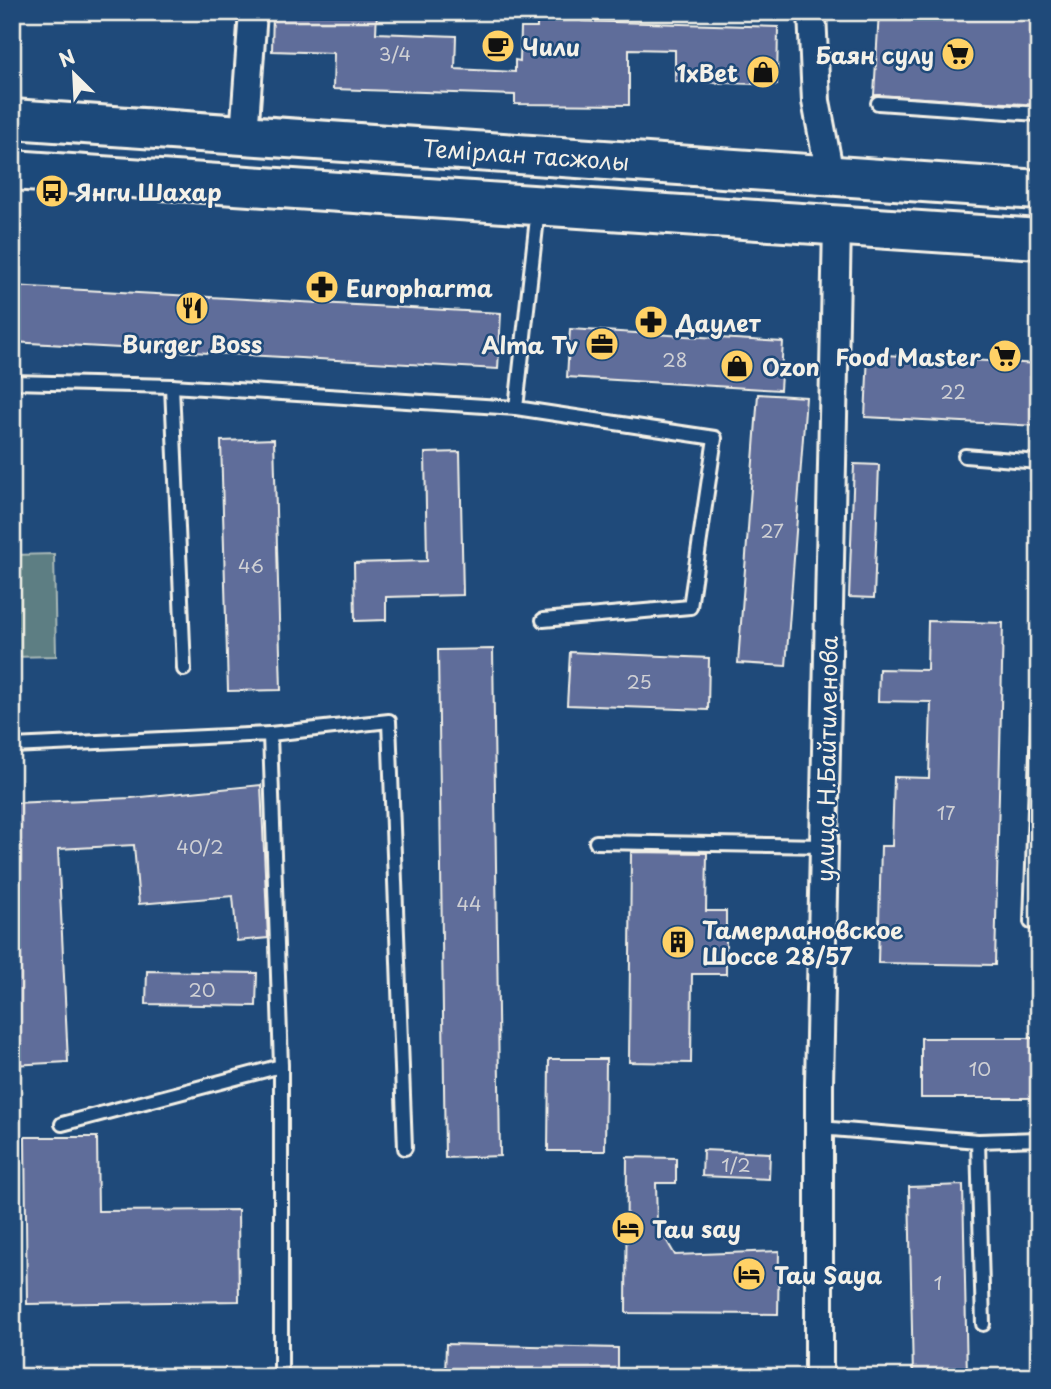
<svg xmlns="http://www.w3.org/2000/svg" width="1051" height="1389" viewBox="0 0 1051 1389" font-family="'Playpen Sans',sans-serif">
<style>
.green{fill:#5d7e83;stroke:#a8b8b6;stroke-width:2}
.building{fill:#5f6d9a;stroke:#f4f1e8;stroke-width:2}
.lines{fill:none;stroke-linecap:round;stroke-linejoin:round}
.service-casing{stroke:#f4f1e8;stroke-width:18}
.minor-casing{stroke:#f4f1e8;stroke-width:32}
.primary-casing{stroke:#f4f1e8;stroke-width:44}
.service{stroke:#1f4a7a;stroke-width:12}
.minor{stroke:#1f4a7a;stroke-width:26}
.primary{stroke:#1f4a7a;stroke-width:38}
.labels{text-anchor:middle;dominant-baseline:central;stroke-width:5;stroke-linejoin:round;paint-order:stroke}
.number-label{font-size:19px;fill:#cfd0d4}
.poi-label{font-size:23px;font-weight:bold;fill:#f4f1e8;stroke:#1f4a7a;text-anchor:start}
.street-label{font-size:23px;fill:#f4f1e8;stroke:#1f4a7a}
</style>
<rect width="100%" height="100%" fill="#1f4a7a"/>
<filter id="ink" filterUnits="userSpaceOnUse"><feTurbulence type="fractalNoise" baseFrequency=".0143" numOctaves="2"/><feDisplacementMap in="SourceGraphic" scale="14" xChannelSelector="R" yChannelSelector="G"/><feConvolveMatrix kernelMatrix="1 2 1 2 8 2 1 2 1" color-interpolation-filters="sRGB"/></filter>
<g filter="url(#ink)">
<path class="green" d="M54 554 56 656 12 657V555Z"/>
<g class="building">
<path d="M273 12H377L376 33 456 36 455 69 515 72V60L520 61 521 28H537V13H582V21L778 27 777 85 675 81V50L629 49V105L515 104V95L333 89 334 53 272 51Z"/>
<path d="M879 12H1039V105L874 95Z"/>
<path d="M12 286 501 313 498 369 12 342Z"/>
<path d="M570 329 783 342 780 390 567 377Z"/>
<path d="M868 354 1039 364V426L865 417Z"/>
<path d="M758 394 806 397 786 666 738 663Z"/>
<path d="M274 439 281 690 228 691 221 441Z"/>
<path d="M460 452 463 595 386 597V620L355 621 354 563 427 561 425 453Z"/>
<path d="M854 464 879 465 874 598 849 597Z"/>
<path d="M928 621 1003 623 995 965 878 963 881 846H892L894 777 929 778 931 702 878 701 879 669 927 670Z"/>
<path d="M493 649 500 1156 445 1158 438 650Z"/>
<path d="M570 652 709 658 708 710 567 705Z"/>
<path d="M261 785 268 938 237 941 233 896 139 904 134 845 58 849 68 1062 12 1065V803L131 798Z"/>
<path d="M631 852 707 853 706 911H726V974H692L691 1063 629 1062Z"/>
<path d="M147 971 257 973 256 1006 146 1004Z"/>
<rect x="921" y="1038" width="118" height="60"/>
<path d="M549 1059H606L605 1151H548Z"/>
<path d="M25 1137H97L98 1211 238 1210 239 1301 27 1304Z"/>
<path d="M703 1150 770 1153 769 1179 702 1176Z"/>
<path d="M627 1157 676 1158V1183H656L657 1224 675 1255 779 1251 778 1314 626 1313Z"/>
<path d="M963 1185 967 1377H913L909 1187Z"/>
<path d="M446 1344 618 1348V1377H445Z"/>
</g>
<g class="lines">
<defs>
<g id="service">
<path d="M878 103 1039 114"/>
<path d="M538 209 516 408 715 438 690 607 543 620"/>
<path d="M12 382 172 386 516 408"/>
<path d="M172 386 184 669"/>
<path d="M965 456 1039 462"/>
<path d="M270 734 389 721 405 1148"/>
<path d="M12 746 270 734 281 1066V1377"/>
<path d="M596 842 824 846"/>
<path d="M1031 922 1039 694"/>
<path d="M62 1124 281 1066"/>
<path d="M818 1133 832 1129 978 1141 1039 1139"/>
<path d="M978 1141 983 1324"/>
</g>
<g id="minor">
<path d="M812 12 816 101 830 175"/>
<path d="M244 135 253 12"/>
<path d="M819 1377V1084L837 226"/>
</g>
<g id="primary">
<path d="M12 119 1039 190"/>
<path d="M12 170 1039 239"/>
</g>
</defs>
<use href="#service" class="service-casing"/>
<use href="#minor" class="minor-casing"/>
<use href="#primary" class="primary-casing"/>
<use href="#service" class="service"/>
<use href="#minor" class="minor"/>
<use href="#primary" class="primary"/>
</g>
</g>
<defs>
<symbol id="cafe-disc" viewBox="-11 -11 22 22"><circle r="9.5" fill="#ffd166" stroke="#1f4a7a"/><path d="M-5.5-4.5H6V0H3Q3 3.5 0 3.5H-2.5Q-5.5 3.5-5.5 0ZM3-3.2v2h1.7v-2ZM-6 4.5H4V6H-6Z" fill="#111"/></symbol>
<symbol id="supermarket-disc" viewBox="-11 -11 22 22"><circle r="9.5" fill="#ffd166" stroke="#1f4a7a"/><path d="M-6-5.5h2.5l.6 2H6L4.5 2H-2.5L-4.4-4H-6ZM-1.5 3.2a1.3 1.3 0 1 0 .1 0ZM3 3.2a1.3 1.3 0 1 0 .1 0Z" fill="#111"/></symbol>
<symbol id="shop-disc" viewBox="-11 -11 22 22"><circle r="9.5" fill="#ffd166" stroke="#1f4a7a"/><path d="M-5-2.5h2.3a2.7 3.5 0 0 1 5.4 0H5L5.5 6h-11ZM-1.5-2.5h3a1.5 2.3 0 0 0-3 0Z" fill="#111"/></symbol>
<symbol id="bus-disc" viewBox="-11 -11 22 22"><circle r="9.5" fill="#ffd166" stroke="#1f4a7a"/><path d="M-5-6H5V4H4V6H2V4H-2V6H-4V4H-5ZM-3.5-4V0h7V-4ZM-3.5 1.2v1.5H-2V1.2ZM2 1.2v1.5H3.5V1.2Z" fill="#111"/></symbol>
<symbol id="pharmacy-disc" viewBox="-11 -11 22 22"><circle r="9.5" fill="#ffd166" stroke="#1f4a7a"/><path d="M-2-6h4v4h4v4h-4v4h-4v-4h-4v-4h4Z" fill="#111"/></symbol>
<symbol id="restaurant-disc" viewBox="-11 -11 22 22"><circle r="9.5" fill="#ffd166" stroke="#1f4a7a"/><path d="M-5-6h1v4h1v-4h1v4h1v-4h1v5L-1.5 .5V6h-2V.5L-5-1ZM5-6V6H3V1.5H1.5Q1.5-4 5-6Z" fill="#111"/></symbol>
<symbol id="office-disc" viewBox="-11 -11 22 22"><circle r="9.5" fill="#ffd166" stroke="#1f4a7a"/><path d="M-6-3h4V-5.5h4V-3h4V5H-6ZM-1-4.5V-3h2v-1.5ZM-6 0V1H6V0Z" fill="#111"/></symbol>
<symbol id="building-disc" viewBox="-11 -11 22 22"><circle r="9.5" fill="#ffd166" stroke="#1f4a7a"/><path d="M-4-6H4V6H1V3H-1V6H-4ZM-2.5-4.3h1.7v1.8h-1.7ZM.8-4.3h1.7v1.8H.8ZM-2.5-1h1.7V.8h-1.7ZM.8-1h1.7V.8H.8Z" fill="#111"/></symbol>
<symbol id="hotel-disc" viewBox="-11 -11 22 22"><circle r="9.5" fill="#ffd166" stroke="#1f4a7a"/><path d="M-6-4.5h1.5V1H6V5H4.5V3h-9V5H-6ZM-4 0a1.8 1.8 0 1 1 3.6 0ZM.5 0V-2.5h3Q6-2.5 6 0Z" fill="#111"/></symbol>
</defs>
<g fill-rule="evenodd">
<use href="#cafe-disc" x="479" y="27" width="38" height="38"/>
<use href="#supermarket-disc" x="939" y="35" width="38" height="38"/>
<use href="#shop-disc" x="744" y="53" width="38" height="38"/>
<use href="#bus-disc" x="33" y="172" width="38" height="38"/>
<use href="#pharmacy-disc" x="303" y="268" width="38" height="38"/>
<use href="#restaurant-disc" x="173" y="289" width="38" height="38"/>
<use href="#pharmacy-disc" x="632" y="303" width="38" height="38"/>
<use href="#office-disc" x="583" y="325" width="38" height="38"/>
<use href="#supermarket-disc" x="986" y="337" width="38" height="38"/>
<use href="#shop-disc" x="718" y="347" width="38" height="38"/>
<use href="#building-disc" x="659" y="923" width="38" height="38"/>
<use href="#hotel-disc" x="609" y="1209" width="38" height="38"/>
<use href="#hotel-disc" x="730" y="1255" width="38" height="38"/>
</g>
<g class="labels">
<g class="number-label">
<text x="395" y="53">3/4</text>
<text x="675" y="359">28</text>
<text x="953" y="391">22</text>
<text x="772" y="530">27</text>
<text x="251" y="565">46</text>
<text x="639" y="681">25</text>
<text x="946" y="812">17</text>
<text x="200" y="846">40/2</text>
<text x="469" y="903">44</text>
<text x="202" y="989">20</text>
<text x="980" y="1068">10</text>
<text x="736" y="1164">1/2</text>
<text x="938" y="1282">1</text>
</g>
<g class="poi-label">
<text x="522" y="46">Чили</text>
<text x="934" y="54" text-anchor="end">Баян сулу</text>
<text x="738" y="72" text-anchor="end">1xBet</text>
<text x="76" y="191">Янги Шахар</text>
<text x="346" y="287">Europharma</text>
<text x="676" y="322">Даулет</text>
<text x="192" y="343" text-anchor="middle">Burger Boss</text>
<text x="578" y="344" text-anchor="end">Alma Tv</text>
<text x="981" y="356" text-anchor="end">Food Master</text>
<text x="762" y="366">Ozon</text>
<text x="702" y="929">Тамерлановское<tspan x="702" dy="26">Шоссе 28/57</tspan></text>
<text x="652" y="1228">Tau say</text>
<text x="774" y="1274">Tau Saya</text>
</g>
<g class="street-label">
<text transform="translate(526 154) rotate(4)">Темірлан тасжолы</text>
<text transform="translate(826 759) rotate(-89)">улица Н.Байтиленова</text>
</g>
</g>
<rect width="1051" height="1389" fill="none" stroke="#1f4a7a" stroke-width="42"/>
<rect x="21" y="21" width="1009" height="1347" fill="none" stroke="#f4f1e8" stroke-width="2.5" filter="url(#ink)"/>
<g transform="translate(74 74) rotate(336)" stroke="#1f4a7a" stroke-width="5" paint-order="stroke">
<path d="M0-5L12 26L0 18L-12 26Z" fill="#f4f1e8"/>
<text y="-10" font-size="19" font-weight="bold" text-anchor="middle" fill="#f4f1e8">N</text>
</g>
</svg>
